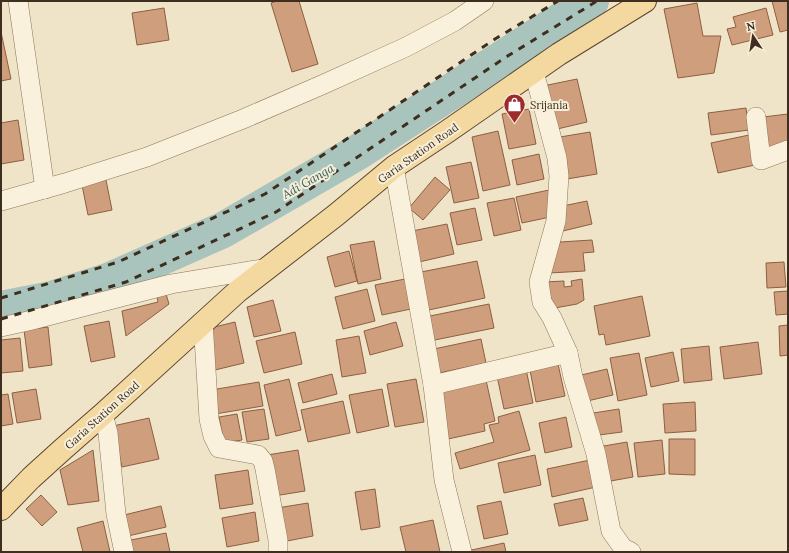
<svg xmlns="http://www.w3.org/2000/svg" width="789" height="553" viewBox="0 0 789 553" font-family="Lora,serif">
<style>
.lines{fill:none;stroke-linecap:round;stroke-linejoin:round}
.river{stroke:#a9c4bc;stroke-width:36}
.building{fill:#cf9f7d;stroke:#8d5f41}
.minor-casing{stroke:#8d765c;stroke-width:20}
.major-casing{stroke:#5b4430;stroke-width:24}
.minor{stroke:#faf1dc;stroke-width:19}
.major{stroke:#f3d9a0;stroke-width:22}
.rail{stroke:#3d2e20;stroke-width:3;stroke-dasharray:7 7;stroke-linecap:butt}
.labels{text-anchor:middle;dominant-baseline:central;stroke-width:4;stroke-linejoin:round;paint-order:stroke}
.poi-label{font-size:11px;fill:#3d2e20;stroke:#f7eed8;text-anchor:start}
.street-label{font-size:11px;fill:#3d2e20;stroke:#f7eed8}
.water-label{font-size:12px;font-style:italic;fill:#2f5d5a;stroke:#f7eed8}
</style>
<rect width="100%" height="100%" fill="#f0e4c8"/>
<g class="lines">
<path class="river" d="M1 309 52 299 108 281 223 230 358 152 591 1"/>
</g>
<g class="building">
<path d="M277 1H299L318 64 292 72 271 3Z"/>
<path d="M772 1H788V30L780 32Z"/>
<path d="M697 3 703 36H721L714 73 678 78 664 9Z"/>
<path d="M164 8 169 40 137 45 132 13Z"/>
<path d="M766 8 773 35 732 45 727 29 736 27 733 17Z"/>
<path d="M1 32 11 79 1 81Z"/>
<path d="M577 79 587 122 553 130 543 86Z"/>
<path d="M746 108 749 130 711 135 708 113Z"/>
<path d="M529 109 536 144 509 149 502 114Z"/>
<path d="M788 114V145L766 147 763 117Z"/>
<path d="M18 120 24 160 1 164V123Z"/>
<path d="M498 131 510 185 483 191 472 137Z"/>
<path d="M590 132 597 174 567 179 560 137Z"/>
<path d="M749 135 755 165 718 173 711 143Z"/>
<path d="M539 154 544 179 517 185 512 160Z"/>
<path d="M471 162 479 198 454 203 446 167Z"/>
<path d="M435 177 450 190 423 220 409 208Z"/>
<path d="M106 180 112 210 88 215 82 185Z"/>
<path d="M549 190 555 216 522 223 516 197Z"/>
<path d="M514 198 521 230 494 236 487 203Z"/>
<path d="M587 201 592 224 563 231 558 207Z"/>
<path d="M475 208 482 240 457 245 450 213Z"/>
<path d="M447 224 454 254 419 262 412 231Z"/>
<path d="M592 240 594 252 583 253 585 271 549 273 560 242Z"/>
<path d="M374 241 381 279 358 284 350 245Z"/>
<path d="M349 251 357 281 335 287 327 257Z"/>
<path d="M477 261 485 298 424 311 416 273Z"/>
<path d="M784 262 786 287 767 288 766 263Z"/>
<path d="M405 279 411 309 382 315 375 285Z"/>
<path d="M582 279 584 300 577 304 555 308 544 282 564 281V287L572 286 571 281Z"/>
<path d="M367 289 375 321 343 329 335 297Z"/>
<path d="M788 291V314L776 315 774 292Z"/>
<path d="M166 294 169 304 126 336 122 311 158 302 157 297Z"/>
<path d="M642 296 650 336 606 345 604 334 599 335 594 306Z"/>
<path d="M273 300 281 331 254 337 247 307Z"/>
<path d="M489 304 494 328 430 341 425 317Z"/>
<path d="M109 321 115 357 91 362 84 326Z"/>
<path d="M235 322 244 363 215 370 206 329Z"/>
<path d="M396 322 403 346 370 355 364 331Z"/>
<path d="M788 325V355L780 356 779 326Z"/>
<path d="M48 327 52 365 29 368 24 330Z"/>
<path d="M295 332 302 364 264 373 256 341Z"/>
<path d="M359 336 366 373 342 377 336 340Z"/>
<path d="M20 338 23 371 1 373V340Z"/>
<path d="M481 339 486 363 439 373 434 349Z"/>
<path d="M758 342 762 374 724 379 720 347Z"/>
<path d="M709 346 712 380 684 383 681 349Z"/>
<path d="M673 352 679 381 651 387 645 358Z"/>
<path d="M639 353 647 395 618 401 610 358Z"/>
<path d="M558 364 565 396 536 402 530 370Z"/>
<path d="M526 369 533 403 504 409 497 376Z"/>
<path d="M607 369 613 395 583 402 577 376Z"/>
<path d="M332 374 337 394 303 403 298 383Z"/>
<path d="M289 379 301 430 276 436 264 385Z"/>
<path d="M416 379 424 422 395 427 387 384Z"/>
<path d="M486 380 495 421 484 424 485 431 448 439 438 390Z"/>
<path d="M259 382 263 406 215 414 211 390Z"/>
<path d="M36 389 41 419 17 423 12 393Z"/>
<path d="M382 389 389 426 357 433 349 395Z"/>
<path d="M8 394 13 424 1 426V395Z"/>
<path d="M343 401 350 433 308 442 301 410Z"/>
<path d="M695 402 696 431 665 433 663 404Z"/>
<path d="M264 409 269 439 247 442 242 412Z"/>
<path d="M619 409 622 432 591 436 587 414Z"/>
<path d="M519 411 530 450 460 469 455 453 494 442 489 425 499 423 498 417Z"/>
<path d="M237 414 242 440 224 443 219 417Z"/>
<path d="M566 417 572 447 545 453 539 423Z"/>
<path d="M149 418 159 459 122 467 113 426Z"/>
<path d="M669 439H695V475L669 474Z"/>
<path d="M662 440 665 474 638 477 634 443Z"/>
<path d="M627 442 633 477 605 482 598 447Z"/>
<path d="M93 450 99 501 68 505 60 470Z"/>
<path d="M298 450 305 491 274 496 267 455Z"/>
<path d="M535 455 541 485 504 493 498 463Z"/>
<path d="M590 460 596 487 552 497 547 469Z"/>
<path d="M248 470 253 504 220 509 215 475Z"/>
<path d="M375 489 380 527 361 530 355 492Z"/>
<path d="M41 495 57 512 42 526 26 509Z"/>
<path d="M583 498 588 520 559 526 554 504Z"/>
<path d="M501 501 508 534 484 539 477 506Z"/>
<path d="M308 503 313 536 282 542 277 508Z"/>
<path d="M161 506 166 527 124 537 120 516Z"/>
<path d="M255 512 259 541 227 547 222 518Z"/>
<path d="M433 520 440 552H406L400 527Z"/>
<path d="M103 521 110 552H83L77 528Z"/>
<path d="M166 533 170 552H128L126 541Z"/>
<path d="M504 543 506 552H467V551Z"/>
</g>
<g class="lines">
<defs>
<g id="minor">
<path d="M18 1 45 189"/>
<path d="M534 72 557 158 559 176 556 221 539 282 542 302 552 318 568 353"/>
<path d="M756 117 761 160 788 150"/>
<path d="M394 167 433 385 444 480 462 552"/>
<path d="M1 201 65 183 147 157 243 119 324 84 406 47 455 21 484 1"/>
<path d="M203 321 209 419 213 436 219 448 258 455 263 461 265 469 278 540V552"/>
<path d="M1 327 28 321 171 284 268 268"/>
<path d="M433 385 568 353 573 377 596 454 611 531 623 548 631 552"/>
<path d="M103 414 108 433 116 514 124 552"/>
</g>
<path id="major" d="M1 509 31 478 63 449 103 414 238 291 336 215 394 167 448 131 559 54 645 1"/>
</defs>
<use href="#minor" class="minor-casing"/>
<use href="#major" class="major-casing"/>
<use href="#minor" class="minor"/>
<use href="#major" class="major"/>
<g class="rail">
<path d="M1 298 118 262 265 194 495 39 558 1"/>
<path d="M1 319 126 282 276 212 506 57 597 1"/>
</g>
</g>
<defs>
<symbol id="shop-pin" viewBox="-11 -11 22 30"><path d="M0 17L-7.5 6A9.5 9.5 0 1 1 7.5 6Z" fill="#9e2a2b" stroke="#f7eed8"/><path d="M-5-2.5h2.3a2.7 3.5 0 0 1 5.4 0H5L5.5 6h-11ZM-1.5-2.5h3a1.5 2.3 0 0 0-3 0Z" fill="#fff"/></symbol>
</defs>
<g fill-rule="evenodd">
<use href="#shop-pin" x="502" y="92" width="25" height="34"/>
</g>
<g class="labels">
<g class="poi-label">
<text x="530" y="105">Srijania</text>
</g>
<g class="street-label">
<text transform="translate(418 153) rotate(-35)">Garia Station Road</text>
<text transform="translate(102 415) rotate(-42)">Garia Station Road</text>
</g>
<g class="water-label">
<text transform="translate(308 181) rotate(-30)">Adi Ganga</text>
</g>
</g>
<rect width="789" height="553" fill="none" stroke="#3d2e20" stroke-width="4"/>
<g transform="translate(753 36) rotate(348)" stroke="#f7eed8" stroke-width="3" paint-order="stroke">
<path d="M0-3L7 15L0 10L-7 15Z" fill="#3d2e20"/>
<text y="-6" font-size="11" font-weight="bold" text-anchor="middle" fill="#3d2e20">N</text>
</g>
</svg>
